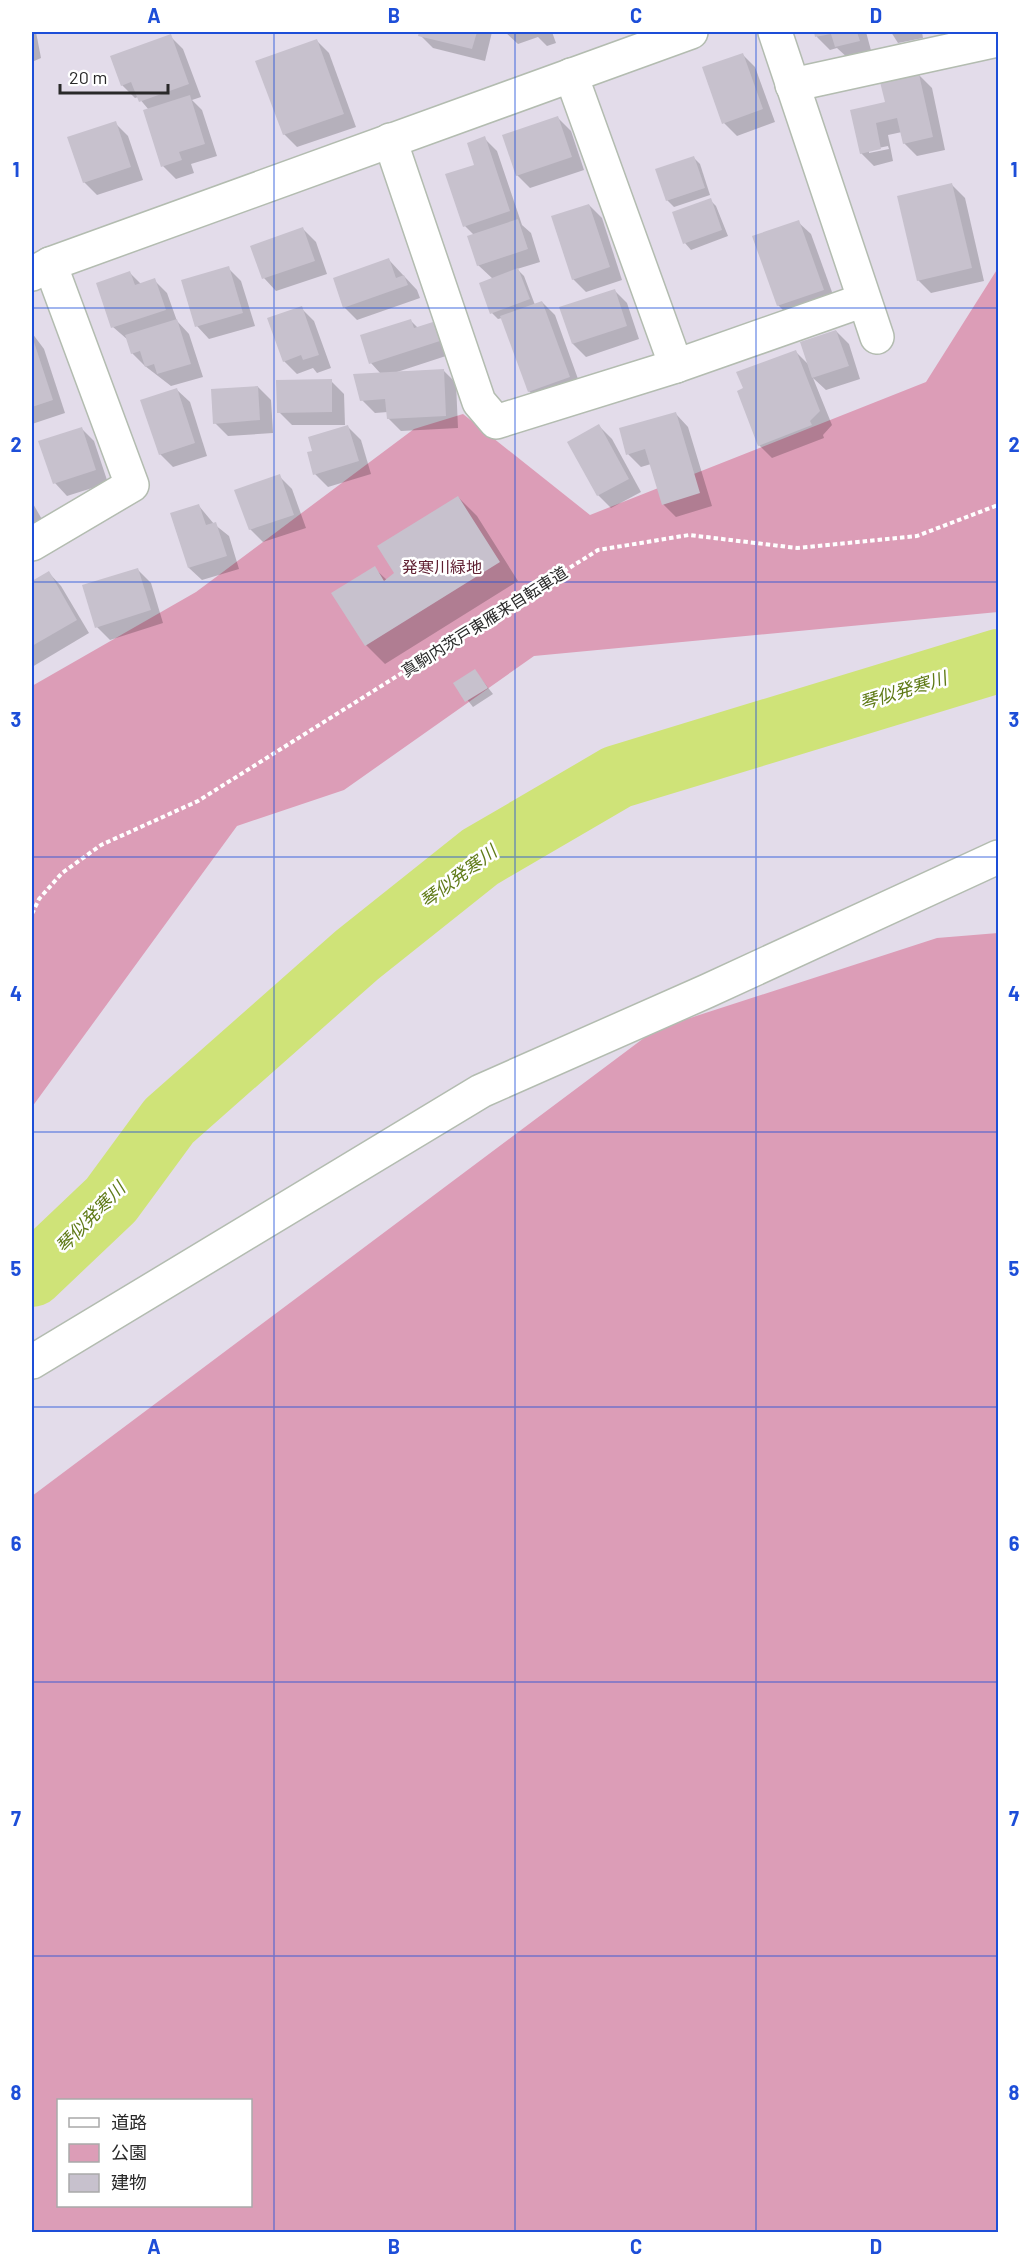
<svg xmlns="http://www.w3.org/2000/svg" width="1030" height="2264" viewBox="0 0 1030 2264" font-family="Barlow,'Noto Sans JP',sans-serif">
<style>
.green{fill:#dc9db7;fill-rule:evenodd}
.shadow{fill:#0003;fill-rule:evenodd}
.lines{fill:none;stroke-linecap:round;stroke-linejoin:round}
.river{stroke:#cfe378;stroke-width:64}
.building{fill:#c7c1cd}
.minor-casing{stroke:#b3bcb0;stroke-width:36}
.path{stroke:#fff;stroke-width:4;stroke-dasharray:4.5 3;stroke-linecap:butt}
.minor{stroke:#fff;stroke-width:33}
.grid{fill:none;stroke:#1d4ed8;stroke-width:1.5;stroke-opacity:0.55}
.labels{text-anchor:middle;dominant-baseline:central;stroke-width:5;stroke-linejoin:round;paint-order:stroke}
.park-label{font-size:16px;fill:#602032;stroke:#fff}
.street-label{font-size:16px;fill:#292929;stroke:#fff}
.water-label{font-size:18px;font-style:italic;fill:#607b18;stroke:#fff}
.neatline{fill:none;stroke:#1d4ed8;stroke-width:2}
.grid-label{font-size:20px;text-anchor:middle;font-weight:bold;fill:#1d4ed8}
</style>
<rect width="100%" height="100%" fill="#e3dcea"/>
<g class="green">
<path d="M998 268V612L534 656 344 790 237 826 32 1107V686L196 592 414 429 463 414 590 515 926 382Z"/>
<path d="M998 933V2232H32V1496L656 1029 937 938ZM58 2100H250V2206H58Z"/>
</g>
<g class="shadow">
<path d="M32 32H36L41 58 32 62Z"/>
<path d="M421 32H492L485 61 433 48 420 35Z"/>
<path d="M505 32H552L556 43 547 46 538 37 518 44Z"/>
<path d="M816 32H866L872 54 849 59 837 48 830 50 817 37Z"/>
<path d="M891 32H922L923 38 898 43Z"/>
<path d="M170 36 183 49 201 97 192 100 202 110 217 156 191 164 194 173 176 179 163 166 149 110 138 97 135 98 122 85Z"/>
<path d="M316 40 329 53 356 127 297 147 284 134Z"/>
<path d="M742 54 755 67 775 122 737 136 724 123Z"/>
<path d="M919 75 932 88 945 150 917 156 904 143 902 132 888 135 893 161 874 166 861 153 852 111 886 103ZM888 146 889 149 869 153V150Z"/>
<path d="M558 118 571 131 584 170 530 188 517 175Z"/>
<path d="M115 123 128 136 143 180 97 195 84 182Z"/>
<path d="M484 138 497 151 522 225 531 233 540 262 517 269 524 276 535 305 542 302 555 315 582 390 542 404 529 391 502 318 498 319 492 313 493 279 478 265 474 235 465 226 476 165Z"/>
<path d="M694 158 700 164 710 195 674 207 667 200Z"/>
<path d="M952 185 965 198 984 281 931 293 918 280Z"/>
<path d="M710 200 716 206 728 236 691 250 685 243Z"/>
<path d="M589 205 602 218 622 280 586 292 573 279Z"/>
<path d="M798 222 811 234 836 303 791 318 778 305Z"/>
<path d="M303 229 316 242 327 274 276 291 264 278Z"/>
<path d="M389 260 417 290 420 298 357 320 344 307Z"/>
<path d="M228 268 241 281 255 326 209 339 197 326Z"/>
<path d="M130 273 141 284 154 280 167 293 177 321 189 334 203 377 171 386 145 366 132 353 128 340 113 327 98 284Z"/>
<path d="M614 290 627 303 639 339 586 357 573 344 561 308Z"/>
<path d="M301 308 314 321 331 368 317 373 313 368 297 374 284 361Z"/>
<path d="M410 320 418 328 433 324 446 336 452 354 397 372 443 370 456 383 458 428 401 431 388 418V412L375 413 362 400 381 374 371 363Z"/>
<path d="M836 331 849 344 860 379 826 390 813 378 832 425 823 435 824 438 772 458 759 445 795 351 809 365Z"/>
<path d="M32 333 44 349 65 413 32 424Z"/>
<path d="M331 381 344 394 345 425H292L279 412Z"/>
<path d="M258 387 271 400 273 433 228 436 215 423Z"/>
<path d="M177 390 190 402 207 456 173 467 160 454Z"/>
<path d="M676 414 688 427 712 506 676 517 663 504 651 464 641 467 628 454Z"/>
<path d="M599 426 612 439 641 492 611 508 598 495 569 442Z"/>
<path d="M348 427 361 440 371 474 328 487 315 474Z"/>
<path d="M81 428 94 441 108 483 67 496 55 483Z"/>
<path d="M279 476 292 489 306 528 263 542 250 529Z"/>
<path d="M458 497 477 516 518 581 385 664 366 645 374 568 387 580 396 574Z"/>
<path d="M32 502 47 528 32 537Z"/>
<path d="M199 506 214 524 229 536 239 569 202 580 189 568Z"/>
<path d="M138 570 151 583 163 623 110 640 97 627Z"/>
<path d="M49 573 61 586 89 633 32 667V583Z"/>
<path d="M475 671 493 694 473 707 455 684Z"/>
</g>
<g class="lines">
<path class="river" d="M32 1275 111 1200 169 1121 357 955 480 857 617 777 998 661"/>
</g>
<g class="building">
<path d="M419 32H477L472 49 418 36Z"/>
<path d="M814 32H857L860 41 835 47 831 34 815 37Z"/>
<path d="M171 34 189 84 139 102 131 82 121 86 110 56Z"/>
<path d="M317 39 344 114 283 135 255 61Z"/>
<path d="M743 53 763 109 722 124 702 67Z"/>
<path d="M919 74 933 137 903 144 897 118 876 123 881 149 860 154 850 110 885 102 880 82Z"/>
<path d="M190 95 205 144 179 152 182 160 161 167 143 110Z"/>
<path d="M558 116 572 157 516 176 502 135Z"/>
<path d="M116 121 131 167 83 183 67 137Z"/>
<path d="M485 136 510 211 463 227 445 174 474 165 467 143Z"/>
<path d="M694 156 705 188 666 201 655 169Z"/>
<path d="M952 183 972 268 917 281 897 196Z"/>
<path d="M711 198 722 230 683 244 672 212Z"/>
<path d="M589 204 610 267 572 280 551 216Z"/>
<path d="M518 219 528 249 477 266 467 236Z"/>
<path d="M799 220 824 290 777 306 752 236Z"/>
<path d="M303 227 315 261 262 279 250 246Z"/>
<path d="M389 258 396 278 404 275 408 285 343 308 333 278Z"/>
<path d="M229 266 243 313 195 327 181 280Z"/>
<path d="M518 268 530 299 490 314 479 283Z"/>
<path d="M130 271 135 285 155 278 166 310 111 328 96 283Z"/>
<path d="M615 289 627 326 572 344 559 307Z"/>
<path d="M542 301 570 377 528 392 500 316Z"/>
<path d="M302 306 319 355 303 360 301 355 283 362 267 318Z"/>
<path d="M177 319 191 364 157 374 154 364 145 367 140 351 131 354 125 335Z"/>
<path d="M411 319 414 328 433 322 440 341 369 364 360 335Z"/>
<path d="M836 330 849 366 812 378 800 342Z"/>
<path d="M32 336 53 400 32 407Z"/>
<path d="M796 350 820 411 810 421 812 425 758 446 737 391 743 388 736 372Z"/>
<path d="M444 369 446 416 387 419 385 399 360 401 353 374Z"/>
<path d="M332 379V412L277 413 276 380Z"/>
<path d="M258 386 260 420 213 424 211 389Z"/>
<path d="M177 388 195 443 159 455 140 400Z"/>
<path d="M676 412 700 493 662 505 645 449 626 455 619 428Z"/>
<path d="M599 424 629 479 597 496 567 442Z"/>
<path d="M348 425 359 461 313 475 307 452 312 451 308 437Z"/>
<path d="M82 427 96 470 53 484 38 441Z"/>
<path d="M280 474 294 515 249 530 234 490Z"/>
<path d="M458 496 500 562 365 646 331 593 375 566 384 581 394 573 377 546Z"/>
<path d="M199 504 206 525 216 522 227 556 188 568 170 513Z"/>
<path d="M138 568 151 610 95 628 82 585Z"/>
<path d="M49 571 77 620 32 646V581Z"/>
<path d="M475 669 488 688 465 702 453 683Z"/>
</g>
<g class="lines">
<defs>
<g id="minor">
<path d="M775 32 877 337"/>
<path d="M571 75 676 366"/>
<path d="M792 85 998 40"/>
<path d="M390 140 479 402 496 422 676 366 864 300"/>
<path d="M32 274 50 264 691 32"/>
<path d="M32 544 132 485 50 264"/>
<path d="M32 1362 481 1091 707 991 998 857"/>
</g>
</defs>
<use href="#minor" class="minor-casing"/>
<path class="path" d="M32 914 39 899 62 873 101 845 198 801 598 550 689 535 797 548 917 536 998 505"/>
<use href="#minor" class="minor"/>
</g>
<path class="grid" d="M274 32V2232M515 32V2232M756 32V2232M32 308H998M32 582H998M32 857H998M32 1132H998M32 1407H998M32 1682H998M32 1956H998"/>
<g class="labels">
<g class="park-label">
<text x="442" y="566">発寒川緑地</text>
</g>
<g class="street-label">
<text transform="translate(484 621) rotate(-32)">真駒内茨戸東雁来自転車道</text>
</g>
<g class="water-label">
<text transform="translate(903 690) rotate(-17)">琴似発寒川</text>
<text transform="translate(458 876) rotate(-37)">琴似発寒川</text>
<text transform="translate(90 1217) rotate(-46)">琴似発寒川</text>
</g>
</g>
<rect width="1030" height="2264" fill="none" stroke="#ffffff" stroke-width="66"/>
<rect x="57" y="2099" width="195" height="108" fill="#ffffff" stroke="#a9a9a9" stroke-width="1.5"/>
<rect x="69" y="2118" width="30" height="9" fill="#ffffff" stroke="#a9a9a9" stroke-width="1.5"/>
<text x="111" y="2129" font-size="18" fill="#292929">道路</text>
<rect x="69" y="2144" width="30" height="18" fill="#dc9db7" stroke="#a9a9a9" stroke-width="1.5"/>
<text x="111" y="2159" font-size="18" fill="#292929">公園</text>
<rect x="69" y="2174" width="30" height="18" fill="#c7c1cd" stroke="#a9a9a9" stroke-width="1.5"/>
<text x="111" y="2189" font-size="18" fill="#292929">建物</text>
<path d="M60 84v9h108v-9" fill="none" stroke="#292929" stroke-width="3"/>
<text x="69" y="84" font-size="18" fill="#292929" stroke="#ffffff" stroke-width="4.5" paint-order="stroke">20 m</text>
<rect x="33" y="33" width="964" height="2198" class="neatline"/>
<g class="grid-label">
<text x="154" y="23">A</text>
<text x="394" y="23">B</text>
<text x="636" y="23">C</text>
<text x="876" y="23">D</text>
<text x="16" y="177">1</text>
<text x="1014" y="177">1</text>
<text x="16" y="452">2</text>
<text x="1014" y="452">2</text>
<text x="16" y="727">3</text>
<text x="1014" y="727">3</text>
<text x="16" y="1001">4</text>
<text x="1014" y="1001">4</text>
<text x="16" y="1276">5</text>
<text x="1014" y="1276">5</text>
<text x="16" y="1551">6</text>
<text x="1014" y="1551">6</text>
<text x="16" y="1826">7</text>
<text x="1014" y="1826">7</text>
<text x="16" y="2100">8</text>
<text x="1014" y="2100">8</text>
<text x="154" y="2254">A</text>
<text x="394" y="2254">B</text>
<text x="636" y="2254">C</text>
<text x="876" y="2254">D</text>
</g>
</svg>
